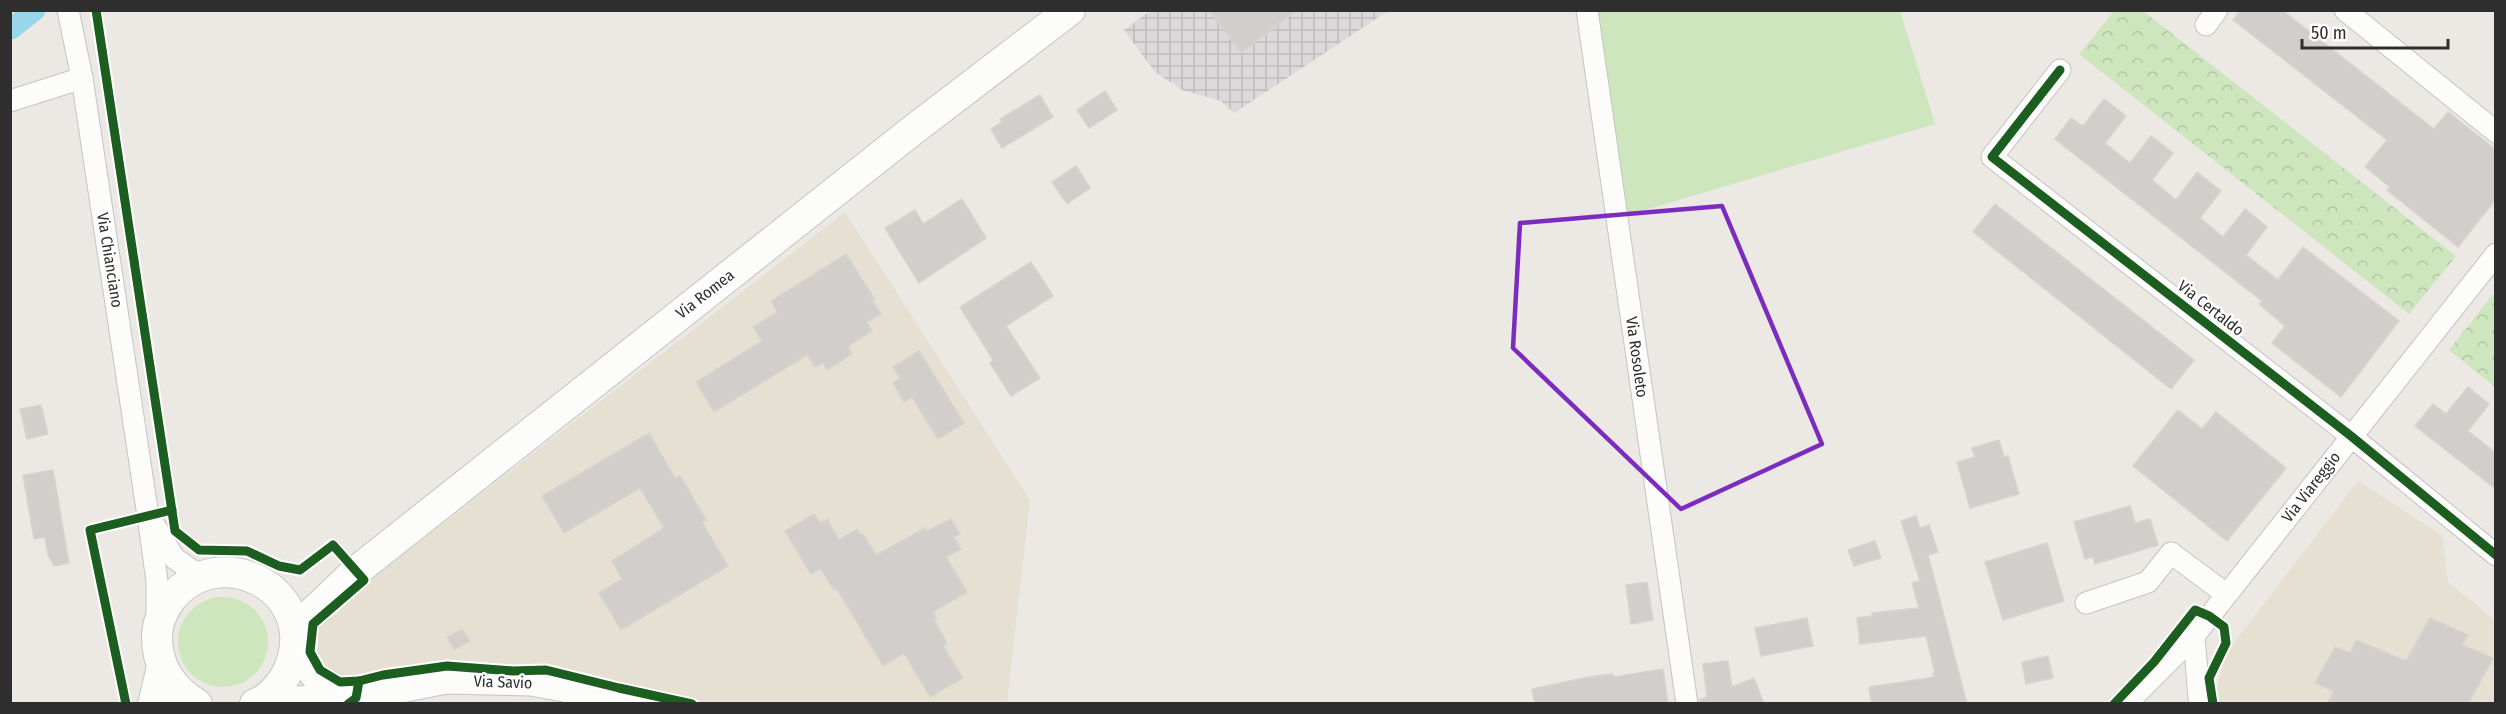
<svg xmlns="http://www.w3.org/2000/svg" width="2506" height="714" viewBox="0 0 2506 714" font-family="'Fira Sans Condensed',sans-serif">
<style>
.industrial{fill:url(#industrial-grid)}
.education{fill:#e6e0d3}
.grass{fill:#cee6be}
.park{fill:url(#park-crowns)}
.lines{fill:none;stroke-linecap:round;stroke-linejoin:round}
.canal{stroke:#99d6ec;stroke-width:21}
.building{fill:#d1cecb;stroke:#d7d4d0;stroke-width:1.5}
.minor-casing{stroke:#c5c4c5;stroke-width:23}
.tertiary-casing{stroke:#c5c4c5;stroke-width:29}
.secondary-casing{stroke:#c5c4c5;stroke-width:32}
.minor{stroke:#fcfcfb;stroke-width:21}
.tertiary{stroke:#fcfcfb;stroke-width:27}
.secondary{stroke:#fcfcfb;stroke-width:30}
.cycleway-casing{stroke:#fff;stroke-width:13}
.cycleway{stroke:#1b5e20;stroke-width:9}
.marked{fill:none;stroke:#7b2cbf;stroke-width:4.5;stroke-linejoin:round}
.labels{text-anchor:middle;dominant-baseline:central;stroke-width:5;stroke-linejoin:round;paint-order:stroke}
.street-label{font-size:16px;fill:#2e2e2e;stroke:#fff}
</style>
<defs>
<pattern id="industrial-grid" width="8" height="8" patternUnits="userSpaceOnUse" patternTransform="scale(1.5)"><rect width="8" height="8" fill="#dcd9db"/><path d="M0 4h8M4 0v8" fill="none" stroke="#bdbbbc"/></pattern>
<pattern id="park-crowns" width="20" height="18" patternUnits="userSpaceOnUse" patternTransform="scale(1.5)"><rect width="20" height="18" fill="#cee6be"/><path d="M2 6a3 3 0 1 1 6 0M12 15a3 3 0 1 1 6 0" fill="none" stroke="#b1c6a4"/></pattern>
</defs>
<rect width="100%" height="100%" fill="#ece8e4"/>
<path class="industrial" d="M1150 11H1388L1234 113 1221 101 1182 90 1155 72 1124 30Z"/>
<g class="education">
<path d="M845 212 1030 500 1007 703H710L534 667 450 666 362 687 325 669 317 658 310 632 321 618Z"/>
<path d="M2358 481 2442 535 2448 582 2495 620V703L2221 704 2215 694 2226 653Z"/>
</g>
<g class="grass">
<path d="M1591 11H1900L1935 124 1628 215 1604 122Z"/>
<circle cx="223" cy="642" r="45"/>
</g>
<g class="park">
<path d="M2114 11H2143L2456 256 2409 314 2079 54Z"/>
<path d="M2495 292V387L2449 350Z"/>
</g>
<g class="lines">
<path class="canal" d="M11 29 35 10"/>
</g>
<g class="building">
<path d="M1209 10H1297L1241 53Z"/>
<path d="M2241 10H2282L2434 129 2448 112 2496 150V199L2458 247 2387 190 2390 187 2365 167 2387 140 2233 20Z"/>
<path d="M1105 91 1117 110 1089 128 1077 110Z"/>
<path d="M1040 95 1053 117 1002 148 991 129 1002 122 1000 119Z"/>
<path d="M2104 99 2126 116 2105 143 2130 163 2151 136 2173 153 2152 180 2176 200 2197 172 2221 191 2200 218 2223 237 2245 209 2267 227 2246 255 2278 280 2303 247 2399 321 2341 397 2272 343 2285 326 2259 304 2262 301 2055 139 2071 118 2083 126Z"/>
<path d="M1076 166 1090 188 1067 204 1052 182Z"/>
<path d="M962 199 986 238 919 283 885 228 915 210 923 224Z"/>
<path d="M1995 204 2194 360 2171 389 1973 232Z"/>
<path d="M846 254 874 298 872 299 881 314 867 322 872 331 848 346 852 354 827 370 823 363 815 367 807 355 714 412 696 382 762 341 753 327 777 312 771 301Z"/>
<path d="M1031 262 1053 296 1006 326 1040 378 1011 396 990 363 993 360 960 307Z"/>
<path d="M919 351 964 423 938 439 912 397 904 402 893 383 900 378 893 367Z"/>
<path d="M2468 387 2489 404 2468 431 2496 453V489L2415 426 2433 404 2446 414Z"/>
<path d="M41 405 48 434 27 439 20 409Z"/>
<path d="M2178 410 2202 429 2216 412 2286 468 2227 541 2133 466Z"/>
<path d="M649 433 675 478 680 475 706 520 702 522 728 566 621 630 599 593 622 579 612 561 664 528 640 488 564 533 542 496Z"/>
<path d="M1999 440 2004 457 2008 456 2019 494 1970 508 1957 462 1975 457 1972 448Z"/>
<path d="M53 470 69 563 54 566 48 555 45 537 34 539 23 475Z"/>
<path d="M2130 506 2135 523 2150 519 2158 545 2095 564 2093 557 2085 559 2074 522Z"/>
<path d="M814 514 820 523 827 519 839 540 857 529 861 535 863 534 876 555 925 528 927 531 951 519 960 534 954 537 961 549 946 557 967 592 933 612 937 619 934 620 947 643 943 646 963 678 930 697 904 653 883 666 837 589 834 590 821 569 811 574 785 531Z"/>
<path d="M1916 516 1920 528 1929 525 1938 552 1928 555 1967 704H1872L1869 687 1934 677 1933 673H1935L1926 636 1860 644 1857 618 1872 616V613L1919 608 1912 583 1920 581 1901 521Z"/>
<path d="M1875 541 1881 558 1854 566 1848 550Z"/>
<path d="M2047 543 2064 601 2003 620 1985 562Z"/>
<path d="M1647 582 1653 620 1631 624 1626 585Z"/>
<path d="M1807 618 1813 646 1761 656 1755 628Z"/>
<path d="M2430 618 2468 635 2462 645 2493 658 2468 704H2327L2334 691 2315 683 2335 647 2350 653 2356 640 2406 661Z"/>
<path d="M462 629 470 641 454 650 447 637Z"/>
<path d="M2048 656 2053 678 2026 684 2022 662Z"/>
<path d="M1728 661 1732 687 1754 678 1764 704H1700L1699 700 1707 697 1703 664Z"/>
<path d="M1663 669 1668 704H1535L1532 689 1588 677 1613 674 1614 677Z"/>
</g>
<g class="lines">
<defs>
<g id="minor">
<path d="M68 10 82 78 148 516 157 581V620"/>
<path d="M1587 10 1687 704"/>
<path d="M2345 10 2496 132"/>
<path d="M2206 25 2217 10"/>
<path d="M2060 70 1992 157 2351 436 2496 555"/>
<path d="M10 101 82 78"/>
<path d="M152 521 174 558 200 576"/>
<path d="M2086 603 2148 582 2171 553 2226 594"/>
<path d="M2194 636 2199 698 2202 704"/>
<path d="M2126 704 2194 636 2496 254"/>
</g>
<g id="tertiary">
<path d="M295 650 315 677 355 698"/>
<path d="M270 704 291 700 356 698 446 680 531 682 651 704"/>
</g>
<g id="secondary">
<path d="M295 629 355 572 913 130 1070 10"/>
<path d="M153 704 162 667"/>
<path d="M197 704C172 689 157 667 157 637 157 624 163 610 171 599 218 540 314 587 292 660 287 678 273 697 255 704"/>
</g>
</defs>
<use href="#minor" class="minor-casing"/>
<use href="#tertiary" class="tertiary-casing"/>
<use href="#secondary" class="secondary-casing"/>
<use href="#minor" class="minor"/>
<use href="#tertiary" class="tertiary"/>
<use href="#secondary" class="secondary"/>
<defs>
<g id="cycleway">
<path d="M96 10 175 531 199 550 247 551 279 566 300 570 333 545 364 580 313 624 310 652 320 670 340 682 359 681"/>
<path d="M2060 70 1992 157 2351 436 2496 555"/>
<path d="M126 704 90 530 172 510"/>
<path d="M348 704 356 698 359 681 383 675 447 666 513 671 546 670 619 688 692 704"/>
<path d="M2114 704 2154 662 2195 610 2209 616 2224 627 2226 643 2209 678 2213 704"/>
</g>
</defs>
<use href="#cycleway" class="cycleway-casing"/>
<use href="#cycleway" class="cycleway"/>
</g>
<path class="marked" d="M1722 206 1822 444 1681 509 1513 348 1520 223Z"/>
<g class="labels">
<g class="street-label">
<text transform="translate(110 260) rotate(81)">Via Chianciano</text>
<text transform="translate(705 294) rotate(-38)">Via Romea</text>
<text transform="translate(2211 308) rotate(38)">Via Certaldo</text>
<text transform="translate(1637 357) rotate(82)">Via Rosoleto</text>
<text transform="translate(2311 487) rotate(-52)">Via Viareggio</text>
<text transform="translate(503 682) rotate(2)">Via Savio</text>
</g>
</g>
<rect width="2506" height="714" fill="none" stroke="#2e2e2e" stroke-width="24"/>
<path d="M2302 39v9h146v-9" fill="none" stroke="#2e2e2e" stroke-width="3"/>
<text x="2311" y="39" font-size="18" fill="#2e2e2e" stroke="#ffffff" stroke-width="4.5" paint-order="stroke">50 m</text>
</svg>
